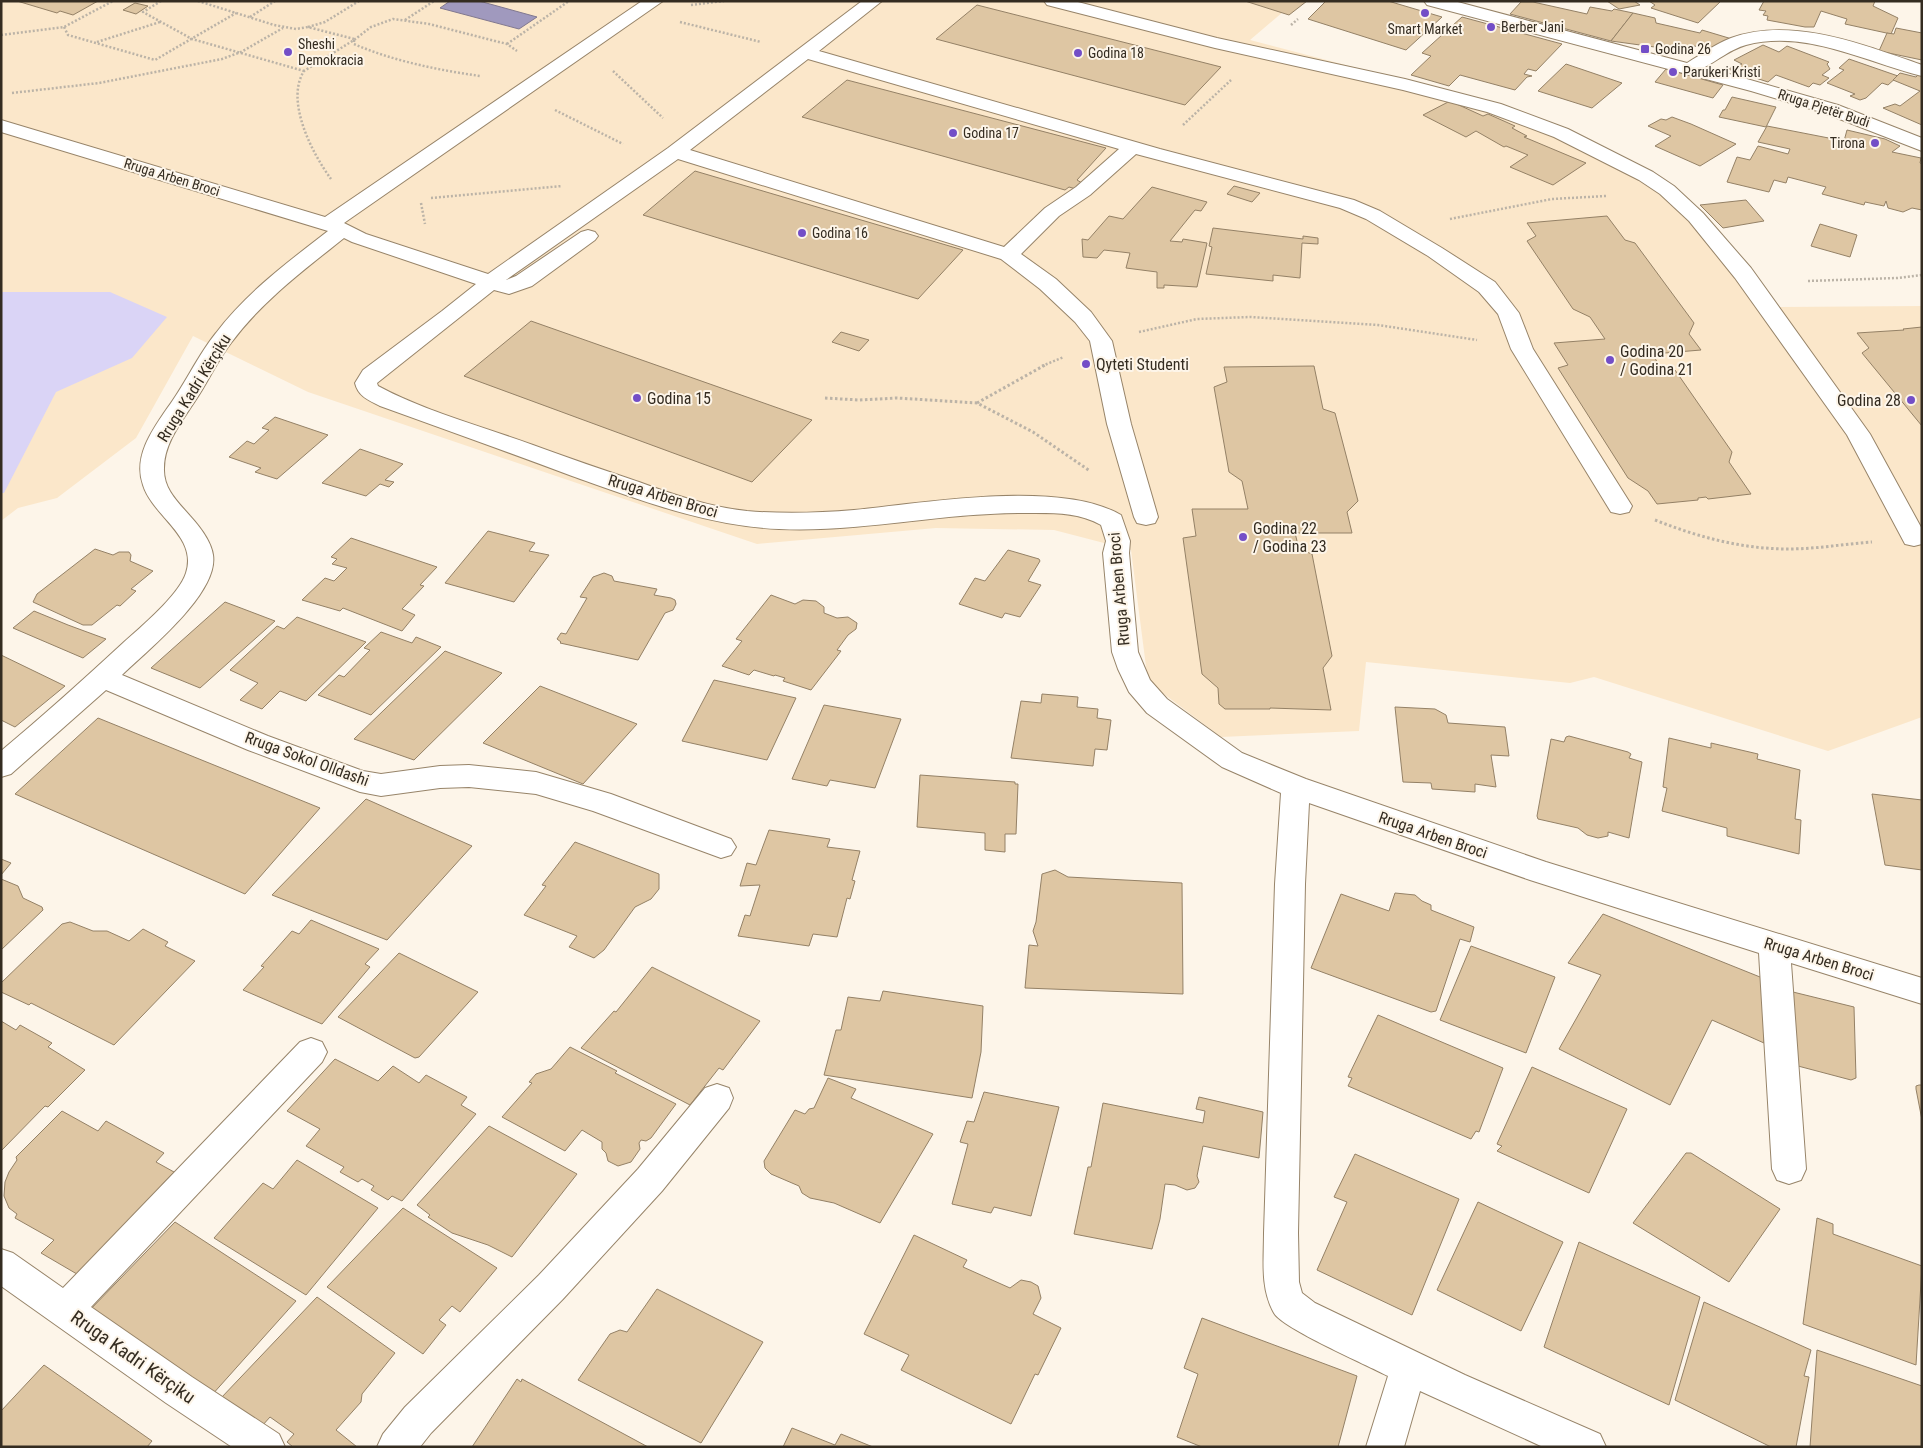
<svg xmlns="http://www.w3.org/2000/svg" width="1923" height="1448" viewBox="0 0 1923 1448" font-family="'Roboto Condensed',sans-serif">
<style>
.built{fill:#fbe7ca}
.green{fill:#dad4f6}
.water{fill:#a099be;stroke:#80788f}
.building{fill:#dec6a3;stroke:#948166}
.lines{fill:none;stroke-linecap:round;stroke-linejoin:round}
.minor-casing{stroke:#978469;stroke-width:2}
.path-far1{stroke:#bbb3a7;stroke-width:2.5;stroke-dasharray:2 2;stroke-linecap:butt}
.path{stroke:#bbb3a7;stroke-width:3;stroke-dasharray:2.5 2.5;stroke-linecap:butt}
.minor{fill:#fff;fill-rule:evenodd}
.poi-dot{fill:#734ec7;stroke:#fdf5e9;stroke-width:2}
.labels{text-anchor:middle;dominant-baseline:central;stroke-width:4;stroke-linejoin:round;paint-order:stroke}
.far-poi-label{font-size:14px;fill:#342c21;stroke:#fdf5e9;text-anchor:start}
.far-street-label{font-size:14px;fill:#342c21;stroke:#fdf5e9}
.poi-label{font-size:16px;fill:#342c21;stroke:#fdf5e9;text-anchor:start}
.street-label{font-size:16px;fill:#342c21;stroke:#fdf5e9}
.near-street-label{font-size:19px;fill:#342c21;stroke:#fdf5e9}
</style>
<rect width="100%" height="100%" fill="#fdf5e9"/>
<path class="built" d="M1 1H1296L1250 40 1525 112 1676 188 1780 307 1922 306V717L1828 751 1594 677 1570 683 1366 662 1359 731 1221 737 1148 682 1131 550 1054 530 936 528 757 544 308 392 193 336 136 438 57 498 18 508 1 521Z"/>
<path class="green" d="M1 292H110L167 317 132 358 56 392 4 493H1Z"/>
<path class="water" d="M450 1H479L537 17 519 29 440 8Z"/>
<g class="building">
<path d="M17 1H98L73 15 60 11 57 13Z"/>
<path d="M1245 1H1307L1289 15Z"/>
<path d="M1326 1H1388L1442 17 1406 50 1308 19Z"/>
<path d="M1607 1H1634L1640 5 1619 9Z"/>
<path d="M1649 1H1721L1698 23 1651 8 1655 5Z"/>
<path d="M1764 1H1875L1873 6 1898 18 1891 34 1845 24 1847 19 1821 11 1814 27H1805L1767 20 1768 16 1763 15 1766 11 1759 10Z"/>
<path d="M1521 2H1533L1587 14 1590 7 1612 11 1614 9 1633 13 1611 41 1510 14Z"/>
<path d="M135 3 148 6 136 14 123 10Z"/>
<path d="M977 5 1221 67 1185 105 936 39Z"/>
<path d="M1633 13 1655 18 1656 23 1700 33 1702 30 1732 39 1713 49 1694 46 1691 52 1611 41Z"/>
<path d="M1462 17 1562 44 1536 71 1528 69 1524 74 1532 76 1527 77 1515 90 1460 75 1449 86 1411 75 1431 56 1422 53Z"/>
<path d="M1896 28 1922 33V60L1879 51 1887 33 1894 34Z"/>
<path d="M1763 45 1779 52 1787 46 1829 62 1827 64 1830 69 1822 75 1829 78 1820 85 1813 83 1809 87 1776 75 1768 82 1728 69 1742 64 1734 60Z"/>
<path d="M1849 59 1898 76 1888 85 1882 83 1866 98 1860 100 1850 96 1855 94 1827 83 1844 70 1839 68Z"/>
<path d="M1566 64 1622 83 1592 108 1538 91Z"/>
<path d="M1666 69 1723 85 1713 98 1655 82Z"/>
<path d="M1900 73 1916 77 1919 74 1922 75V125L1883 108 1895 104 1900 106 1920 91 1893 80Z"/>
<path d="M847 80 1106 148 1077 180 1082 183 1076 189 1069 187 1065 190 802 117Z"/>
<path d="M1732 97 1776 107 1766 127 1719 117 1723 110H1725Z"/>
<path d="M1450 101 1483 116 1488 114 1515 126 1512 128 1527 136 1524 137 1586 163 1553 185 1510 167 1528 155 1506 146 1504 147 1476 131 1466 137 1423 115Z"/>
<path d="M1672 117 1691 124 1736 144 1700 166 1655 146 1671 136 1648 126 1661 119 1666 120Z"/>
<path d="M1767 126 1844 141 1847 130 1885 139 1900 146 1892 152 1921 158 1920 163 1922 164V210L1912 208 1903 212 1888 208 1886 201 1884 206 1865 202 1864 205 1822 194 1826 187 1788 177 1786 183 1774 180 1769 192 1727 182 1737 157 1750 160 1758 146 1788 154 1790 149 1758 142Z"/>
<path d="M695 171 963 250 918 299 643 215Z"/>
<path d="M1234 186 1260 193 1252 202 1227 194Z"/>
<path d="M1152 187 1207 202 1201 211 1195 210 1170 241 1182 242 1183 239 1207 243 1197 287 1164 285V288H1157V272L1126 268 1130 253 1104 250 1097 258 1083 257 1082 239 1088 240 1109 216 1123 219Z"/>
<path d="M1746 200 1764 221 1723 228 1700 205Z"/>
<path d="M1607 216 1625 240 1635 243 1694 323 1689 334 1701 350 1653 354 1659 366 1675 370 1732 452 1729 462 1751 494 1708 499 1706 497 1698 498V500L1657 504 1648 491 1628 478 1558 368 1568 365 1554 343 1605 339 1590 317 1573 309 1527 241 1536 236 1527 223Z"/>
<path d="M1820 224 1857 235 1850 257 1811 246Z"/>
<path d="M1213 228 1303 239V236L1318 238V244L1302 243 1300 278 1273 275V281L1206 274 1212 247 1209 246Z"/>
<path d="M531 321 812 420 752 482 464 376Z"/>
<path d="M1922 327V426L1862 353 1869 348 1857 333 1904 330 1903 329Z"/>
<path d="M841 332 869 340 859 351 832 342Z"/>
<path d="M1314 366 1323 409 1335 413 1358 501 1347 512 1352 533H1295L1299 549 1312 554 1332 656 1323 668 1331 710 1270 708V709H1225L1219 704 1218 688 1202 674 1183 538 1196 536 1192 509H1248L1242 481 1229 472 1214 387 1227 382 1224 367Z"/>
<path d="M275 417 328 435 277 479 255 472 261 468 229 457 247 441 254 444 269 430 262 428Z"/>
<path d="M360 449 403 464 385 480 394 482 389 487 380 484 366 496 322 483Z"/>
<path d="M488 531 535 543 529 551 549 555 514 602 445 583Z"/>
<path d="M351 538 437 567 420 585 424 586 402 609 415 615 402 631 343 608 340 611 302 600 325 578 334 581 347 568 332 564 337 559 331 557Z"/>
<path d="M95 549 113 555 119 552H129L131 555 130 561 153 571 131 589 136 591 120 606 117 605 92 625H83L33 602 37 594Z"/>
<path d="M1008 550 1039 559 1040 561 1028 581 1041 585 1020 617 1005 613 1002 618 959 604 975 578 985 581Z"/>
<path d="M604 573 612 576 614 581 657 589 654 595 671 598 675 600 676 604 673 610 665 613 638 660 560 643 561 642 557 639 561 633 566 634 587 598 580 597 593 577Z"/>
<path d="M771 595 795 604 803 600 816 601 824 607V613L837 618 848 617 857 623 856 629 848 635 837 650 841 651 811 690 783 681 785 678 775 675 774 676 754 670 749 675 722 666 742 641 736 639Z"/>
<path d="M225 602 275 621 200 688 151 668Z"/>
<path d="M34 611 68 625 106 639 83 658 13 628Z"/>
<path d="M297 617 366 642 306 701 280 691 262 709 240 700 258 683 230 670 277 626 284 629Z"/>
<path d="M381 632 412 643 416 637 441 647 371 715 318 695 339 675 344 677 370 650 364 648Z"/>
<path d="M445 651 502 673 414 760 354 739Z"/>
<path d="M1 655 65 686 15 727 1 720Z"/>
<path d="M714 680 796 698 767 760 682 741Z"/>
<path d="M540 686 637 724 583 784 483 743Z"/>
<path d="M1042 694 1078 697 1077 707 1098 709 1097 718 1111 720 1107 750 1095 749 1093 766 1011 758 1021 701 1041 703Z"/>
<path d="M824 705 901 719 875 788 830 780 827 786 792 779Z"/>
<path d="M1395 707 1435 709 1446 715 1448 723 1505 727 1509 756 1491 755 1496 787 1475 784V792L1432 789 1431 783 1403 782Z"/>
<path d="M98 718 320 808 245 894 15 794Z"/>
<path d="M1569 736 1628 752 1631 754 1629 758 1642 762 1629 838 1608 832V836L1598 838 1587 835 1578 828 1538 819 1537 816 1551 739 1564 742 1566 737Z"/>
<path d="M1669 738 1711 748V743L1758 754 1757 759 1800 770 1795 819 1801 820 1799 854 1727 836V828L1662 811 1667 788 1663 787Z"/>
<path d="M920 775 1015 782V784H1018L1016 834H1005V852L985 850V833L917 827Z"/>
<path d="M1872 794 1922 800V870L1885 865Z"/>
<path d="M366 799 472 846 387 940 272 895Z"/>
<path d="M769 830 830 839 827 847 860 851 852 880 855 881 850 899 847 898 837 937 813 934 809 946 738 936 745 915 750 916 760 885 740 886 747 863 756 865Z"/>
<path d="M575 842 659 874V889L651 899 635 907 604 950 594 958 569 947 577 936 524 915 546 886 542 885Z"/>
<path d="M1 859 11 863 1 875Z"/>
<path d="M1055 870 1068 877 1182 883 1183 994 1025 988 1029 945 1038 946 1033 931 1036 922 1042 874Z"/>
<path d="M1 879 18 886 23 898 42 907 43 910 1 950Z"/>
<path d="M1395 893 1415 895 1422 901 1431 905V910L1474 927 1470 942 1460 939 1436 1011 1431 1012 1311 968 1341 894 1389 911Z"/>
<path d="M1603 914 1765 979 1764 1043 1712 1020 1670 1105 1559 1049 1601 975 1568 963Z"/>
<path d="M311 920 379 949 365 964 370 967 322 1024 243 990 264 967 261 966 292 931 299 934Z"/>
<path d="M70 922 93 931H107L129 941 143 929 168 942 165 946 195 961 114 1045 31 1003 29 1005 1 992V983L62 924Z"/>
<path d="M1471 946 1555 977 1526 1053 1440 1020Z"/>
<path d="M399 953 478 992 419 1057 415 1058 338 1017Z"/>
<path d="M652 967 760 1021 723 1070 719 1068 690 1105 581 1048 614 1011 616 1012Z"/>
<path d="M883 991 983 1006 981 1052 972 1098 824 1075 836 1030H841L848 997 880 1001Z"/>
<path d="M1793 992 1854 1007 1856 1078 1851 1080 1798 1066 1791 996Z"/>
<path d="M1378 1015 1503 1068 1479 1132 1476 1131 1471 1139 1348 1086 1352 1078 1348 1077Z"/>
<path d="M1 1021 16 1030 20 1025 52 1043 48 1047 85 1070 48 1107 45 1106 1 1151Z"/>
<path d="M570 1047 617 1071 615 1073 676 1104 651 1138 646 1141 641 1140 639 1143 640 1149 631 1162 618 1166 608 1161 606 1153 602 1149V1142L582 1130 565 1151 502 1117 532 1083 529 1082 536 1074 551 1069Z"/>
<path d="M335 1059 378 1081 393 1066 419 1083 426 1075 467 1097 461 1105 476 1114 402 1201 392 1196 388 1200 371 1190 374 1186 362 1179 358 1182 340 1172 344 1167 306 1146 320 1129 287 1111Z"/>
<path d="M1532 1067 1627 1109 1589 1193 1497 1151 1502 1146 1497 1144Z"/>
<path d="M828 1078 856 1089 851 1098 933 1134 880 1223 834 1203 810 1198 802 1193 799 1186 771 1174 765 1168 764 1161 795 1110 805 1114 809 1109 814 1108Z"/>
<path d="M1919 1085H1922V1120L1916 1089V1086Z"/>
<path d="M984 1092 1059 1107 1031 1216 994 1207 991 1213 952 1204 968 1144 960 1142 967 1121 974 1122Z"/>
<path d="M1199 1097 1263 1112 1259 1158 1203 1146 1197 1176 1199 1182 1195 1188 1187 1190 1175 1185 1165 1184 1160 1219 1152 1249 1074 1234 1088 1167H1091L1103 1103 1203 1123 1205 1111 1196 1109Z"/>
<path d="M62 1111 98 1131 106 1121 164 1153 156 1162 174 1172 104 1247 82 1277 41 1253 54 1240 15 1218 17 1214 9 1208 4 1196 5 1182 9 1172 17 1160 16 1157Z"/>
<path d="M489 1126 577 1174 512 1257 488 1245 452 1233 428 1217 430 1215 417 1205Z"/>
<path d="M1686 1153H1691L1780 1209 1729 1282 1633 1223Z"/>
<path d="M1355 1154 1459 1199 1412 1315 1317 1270 1347 1202 1334 1197Z"/>
<path d="M297 1160 378 1208 306 1295 214 1238 263 1183 273 1189Z"/>
<path d="M1478 1202 1563 1242 1521 1331 1437 1290Z"/>
<path d="M403 1208 497 1268 460 1312 452 1306 439 1320 446 1325 423 1354 327 1287Z"/>
<path d="M1817 1218 1833 1224V1234L1922 1266 1916 1365 1803 1324Z"/>
<path d="M175 1222 296 1301 211 1396 88 1312Z"/>
<path d="M914 1235 967 1260 963 1267 1010 1288 1021 1280 1031 1282 1038 1286 1041 1298 1033 1314 1061 1328 1038 1375 1035 1374 1011 1424 901 1370 909 1355 864 1334Z"/>
<path d="M1579 1242 1700 1297 1669 1405 1544 1347Z"/>
<path d="M657 1289 763 1342 701 1443 578 1380 610 1334 620 1330 627 1332Z"/>
<path d="M317 1297 395 1353 362 1394 361 1402 336 1430 357 1447H293L287 1442 294 1434 270 1417 262 1426 221 1398Z"/>
<path d="M1704 1302 1811 1350 1804 1376 1809 1377 1796 1447H1771L1675 1400Z"/>
<path d="M1202 1318 1357 1376 1338 1447H1202L1177 1437 1198 1374 1184 1368Z"/>
<path d="M1817 1350 1922 1386V1447H1810Z"/>
<path d="M44 1365 152 1441 147 1447H1V1411Z"/>
<path d="M517 1379 521 1382 522 1379 648 1447H472Z"/>
<path d="M792 1428 835 1445 841 1434 873 1447H783Z"/>
</g>
<g class="lines">
<defs>
<g id="minor">
<path d="M642 1H663L344 223 366 234 488 274 668 148 862 1H882L819 51 1160 149 1354 200 1380 211 1442 248 1495 282 1519 313 1533 349 1632 506 1629 512 1620 514 1611 512 1511 349 1498 314 1479 292 1428 256 1366 219 1340 208 1136 154 1090 195 1059 216 1021 254 1056 279 1091 312 1112 341 1131 424 1158 517 1155 523 1146 525 1137 523 1134 517 1107 424 1090 341 1075 322 1040 289 1001 259 678 159 506 280 516 276 581 232 588 230 595 232 598 236 595 240 532 286 509 294 494 290 377 383 378 386C424 411 484 427 533 445 568 458 604 470 639 482 674 495 710 507 747 511 782 514 819 513 854 510 924 503 1060 479 1121 515L1130 541 1129 553 1138 652 1150 680 1167 699 1242 753 1306 779 1546 862 1922 978V1004L1791 963 1806 1169 1801 1180 1789 1184 1777 1180 1772 1169 1759 953 1530 880 1309 803 1305 884 1298 1233 1299 1282 1302 1293 1315 1303 1465 1375 1600 1434 1606 1447H1543L1420 1391 1404 1447H1366L1388 1376C1367 1365 1282 1328 1274 1313 1260 1288 1264 1260 1264 1233L1275 884 1281 793 1222 767 1147 713 1129 692 1118 669 1112 652 1103 553 1106 541 1101 525C1079 512 1052 513 1028 513 944 512 860 533 779 529 706 526 640 500 572 476 508 452 444 429 380 406 368 400 358 396 355 383L363 370 442 311 476 284 352 242 344 238C304 270 262 301 231 343 217 361 208 382 195 401 182 421 164 443 164 468 163 489 178 502 190 516 200 527 211 541 213 555 219 593 148 650 122 675L268 736 363 771 381 774 440 766 469 765 536 772 611 794 731 839 736 847 731 855 721 858 593 811 536 794 469 787 440 788 381 796 360 792 248 750 106 690 11 774 1 777V751C43 716 83 680 123 643 141 627 179 595 186 573 198 536 153 517 143 485 132 454 156 425 173 400 188 378 199 354 216 333 247 292 288 262 328 231L1 132V120L325 217ZM808 59 1119 149 1076 187 1045 208 1004 247 690 150Z"/>
<path d="M1044 1H1074L1217 38 1405 79 1501 104 1568 129 1653 172 1674 186 1703 213 1751 268 1870 434 1922 529V544L1914 546 1905 544 1847 435 1735 278 1689 221 1660 194 1639 180 1554 137 1487 112 1403 90 1215 48 1047 5Z"/>
<path d="M1424 1H1454L1687 63C1702 54 1715 44 1731 38 1792 16 1864 45 1922 65V76C1865 62 1806 29 1746 45 1731 49 1718 60 1705 67L1838 105 1922 138V151L1824 113 1751 91 1427 5Z"/>
<path d="M311 1038 322 1042 327 1052 322 1062 91 1307 192 1377 279 1434 285 1447H232L166 1403 1 1286V1249L13 1253 63 1288 300 1042Z"/>
<path d="M717 1084 729 1088 733 1098 729 1108 662 1191 563 1299 431 1433 420 1447H377L383 1434 405 1407 539 1275 638 1169 705 1088Z"/>
</g>
</defs>
<use href="#minor" class="minor-casing"/>
<g class="path-far1">
<path d="M161 1 143 12 192 39 304 71"/>
<path d="M198 1 274 25 296 29 308 27 354 39"/>
<path d="M691 5 724 1"/>
<path d="M250 17 275 1"/>
<path d="M405 20 434 1"/>
<path d="M680 22 761 42"/>
<path d="M1291 25 1298 19"/>
<path d="M64 27 68 35 155 60 236 13"/>
<path d="M308 27 325 22 359 1"/>
<path d="M1 35 64 27 113 1"/>
<path d="M354 40V44C393 61 438 70 480 76"/>
<path d="M97 42 160 22"/>
<path d="M507 44 569 1"/>
<path d="M613 71 663 118"/>
<path d="M12 93 99 83 222 59 241 52 283 28"/>
<path d="M555 110 623 144"/>
<path d="M1183 125 1231 80"/>
<path d="M331 179C312 153 285 101 304 71L354 40 371 27 393 19 429 24 507 44 517 51"/>
<path d="M431 198 562 186"/>
<path d="M421 203 425 224"/>
<path d="M1450 219 1552 199 1606 196"/>
<path d="M1808 281 1897 278 1922 275"/>
<path d="M1139 332 1197 319 1250 317 1378 325 1477 340"/>
<path d="M1042 366 1064 357"/>
</g>
<g class="path">
<path d="M825 398 859 400 897 398 977 403 1033 432 1090 471"/>
<path d="M977 403 1045 365"/>
<path d="M1655 520C1698 537 1742 549 1788 549 1816 549 1844 544 1872 542"/>
</g>
<use href="#minor" class="minor"/>
</g>
<g class="poi-dot">
<circle cx="1425" cy="13" r="5"/>
<circle cx="1491" cy="27" r="5"/>
<rect x="1640" y="44" width="10" height="10" rx="2.5"/>
<circle cx="288" cy="52" r="5"/>
<circle cx="1078" cy="53" r="5"/>
<circle cx="1673" cy="72" r="5"/>
<circle cx="953" cy="133" r="5"/>
<circle cx="1875" cy="143" r="5"/>
<circle cx="802" cy="233" r="5"/>
<circle cx="1610" cy="360" r="5"/>
<circle cx="1086" cy="364" r="5"/>
<circle cx="637" cy="398" r="5"/>
<circle cx="1911" cy="400" r="5"/>
<circle cx="1243" cy="537" r="5"/>
</g>
<g class="labels">
<g class="far-poi-label">
<text x="1501" y="27">Berber Jani</text>
<text x="1425" y="29" text-anchor="middle">Smart Market</text>
<text x="298" y="44">Sheshi<tspan x="298" dy="16">Demokracia</tspan></text>
<text x="1655" y="49">Godina 26</text>
<text x="1088" y="53">Godina 18</text>
<text x="1683" y="72">Parukeri Kristi</text>
<text x="963" y="133">Godina 17</text>
<text x="1865" y="143" text-anchor="end">Tirona</text>
<text x="812" y="233">Godina 16</text>
</g>
<g class="far-street-label">
<text transform="translate(1824 108) rotate(18)">Rruga Pjetër Budi</text>
<text transform="translate(172 177) rotate(17)">Rruga Arben Broci</text>
</g>
<g class="poi-label">
<text x="1620" y="351">Godina 20<tspan x="1620" dy="18">/ Godina 21</tspan></text>
<text x="1096" y="364">Qyteti Studenti</text>
<text x="647" y="398">Godina 15</text>
<text x="1901" y="400" text-anchor="end">Godina 28</text>
<text x="1253" y="528">Godina 22<tspan x="1253" dy="18">/ Godina 23</tspan></text>
</g>
<g class="street-label">
<text transform="translate(194 388) rotate(-58)">Rruga Kadri Kërçiku</text>
<text transform="translate(663 496) rotate(17)">Rruga Arben Broci</text>
<text transform="translate(1119 589) rotate(-95)">Rruga Arben Broci</text>
<text transform="translate(307 759) rotate(20)">Rruga Sokol Olldashi</text>
<text transform="translate(1433 835) rotate(19)">Rruga Arben Broci</text>
<text transform="translate(1819 959) rotate(17)">Rruga Arben Broci</text>
</g>
<g class="near-street-label">
<text transform="translate(133 1357) rotate(35)">Rruga Kadri Kërçiku</text>
</g>
</g>
<rect width="1923" height="1448" fill="none" stroke="#342c21" stroke-width="5"/>
</svg>
